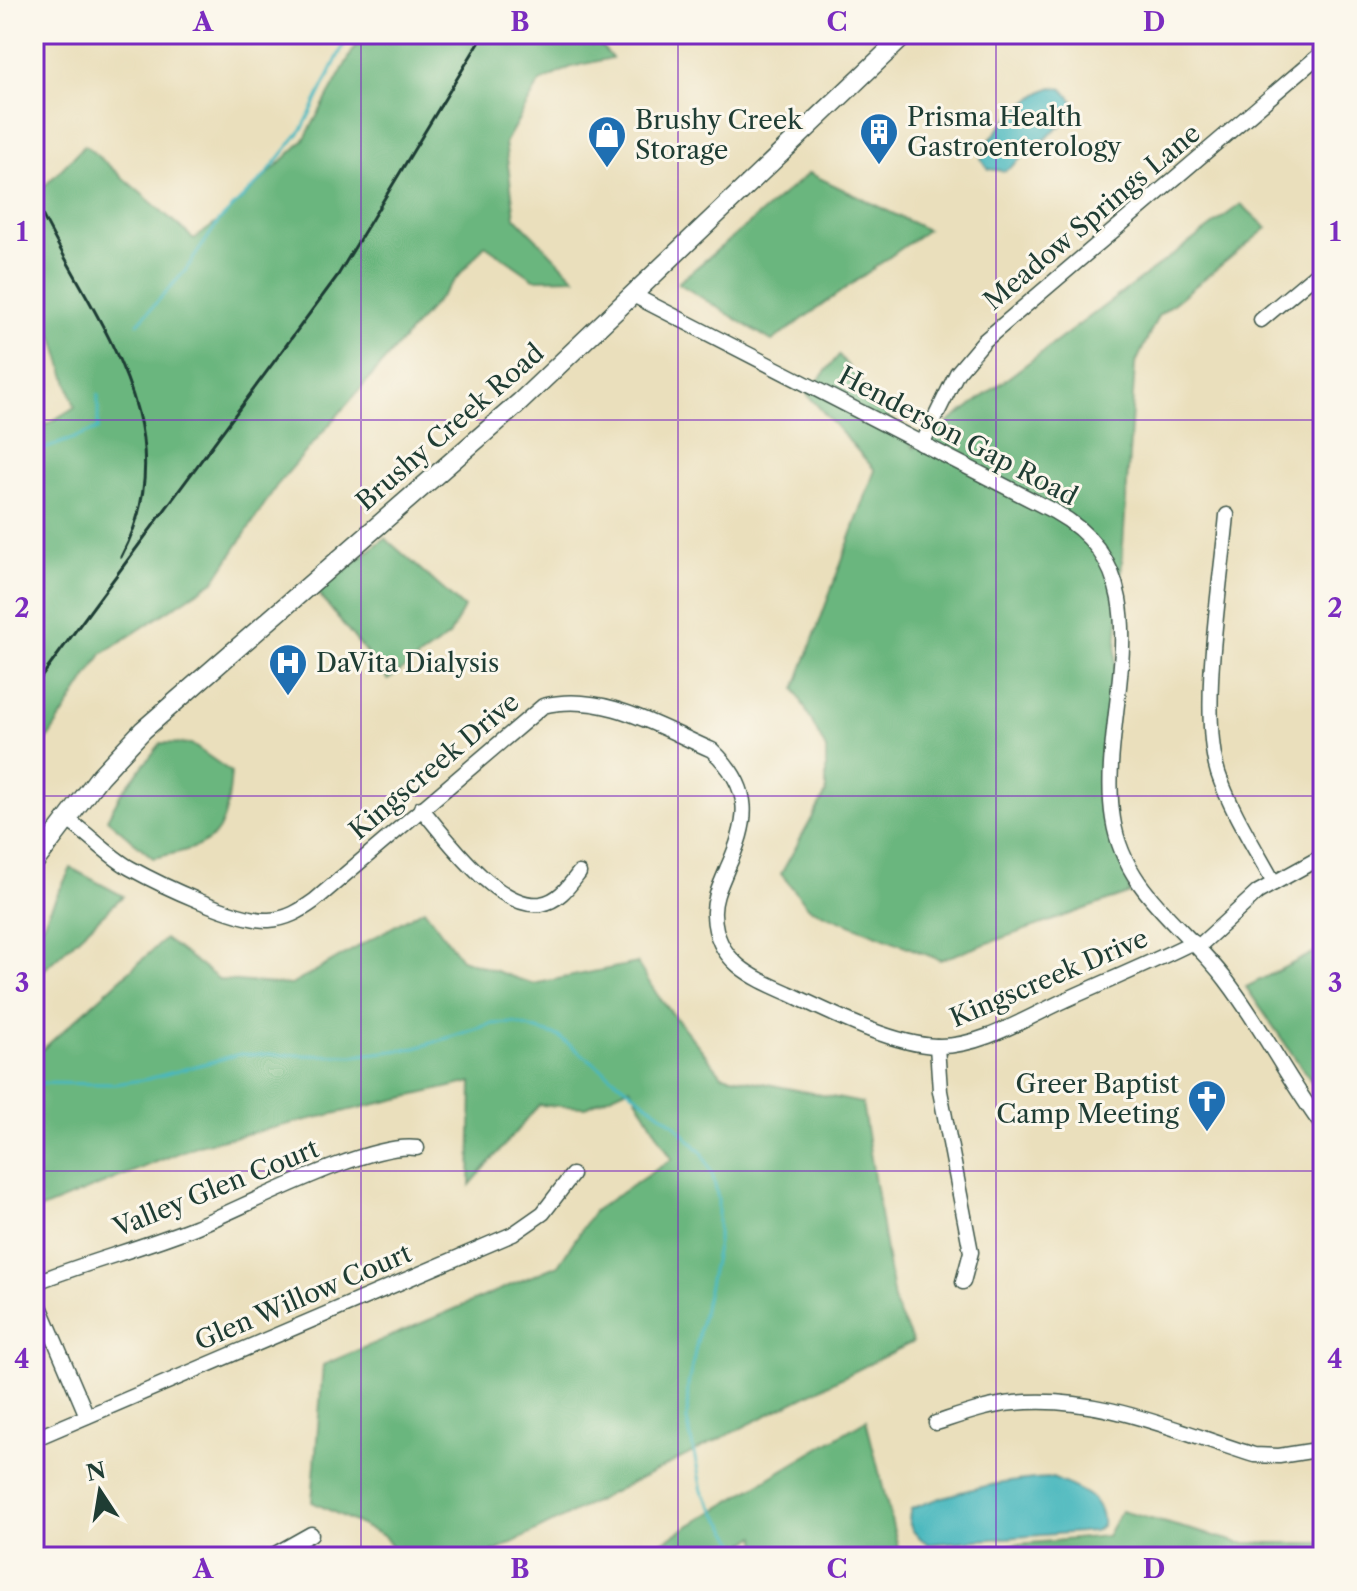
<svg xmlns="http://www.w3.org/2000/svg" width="1357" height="1591" viewBox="0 0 1357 1591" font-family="'Libre Caslon Text',serif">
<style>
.forest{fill:#6bb67e;stroke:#457a59;stroke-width:2}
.water{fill:#48b8be;stroke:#347a79;stroke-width:2}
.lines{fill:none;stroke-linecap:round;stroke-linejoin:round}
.stream{stroke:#48b8be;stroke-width:3}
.minor-casing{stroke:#3d5548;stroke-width:17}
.secondary-casing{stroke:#3d5548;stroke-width:21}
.minor{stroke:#fff;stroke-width:14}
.secondary{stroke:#fff;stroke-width:18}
.rail{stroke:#1f3d34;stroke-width:3}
.grid{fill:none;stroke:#7b2cbf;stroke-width:2;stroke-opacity:0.55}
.labels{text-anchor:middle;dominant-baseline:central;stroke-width:6;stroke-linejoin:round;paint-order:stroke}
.poi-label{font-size:26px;fill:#1f3d34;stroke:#fbf7ec;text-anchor:start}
.street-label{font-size:26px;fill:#1f3d34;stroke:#fbf7ec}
.neatline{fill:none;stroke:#7b2cbf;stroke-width:3}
.grid-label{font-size:26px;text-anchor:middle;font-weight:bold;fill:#7b2cbf}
</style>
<rect width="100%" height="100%" fill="#fbf7ec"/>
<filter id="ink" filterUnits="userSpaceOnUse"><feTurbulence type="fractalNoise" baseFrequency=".0125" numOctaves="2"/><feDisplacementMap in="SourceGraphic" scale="16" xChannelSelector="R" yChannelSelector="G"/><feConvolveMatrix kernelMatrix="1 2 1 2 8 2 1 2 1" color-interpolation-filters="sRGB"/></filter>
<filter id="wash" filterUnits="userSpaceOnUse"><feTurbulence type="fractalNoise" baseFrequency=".006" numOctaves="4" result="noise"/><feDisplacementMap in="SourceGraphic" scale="32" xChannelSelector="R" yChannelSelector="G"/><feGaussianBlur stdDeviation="1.8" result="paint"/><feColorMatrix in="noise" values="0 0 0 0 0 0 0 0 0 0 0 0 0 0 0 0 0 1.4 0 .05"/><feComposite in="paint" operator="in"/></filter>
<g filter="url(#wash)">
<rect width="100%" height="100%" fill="#eadfbc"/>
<g class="forest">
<path d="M362 34H590L612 58 571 67 540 82 505 143 515 217 575 278 534 279 485 245 277 485 215 580 102 654 34 760V432L75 407 54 338 34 295V197L85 145 194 239 219 221 304 140Z"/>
<path d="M809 173 927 230 772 341 678 283Z"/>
<path d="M1241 204 1267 228 1158 316 1135 365 1107 785 1130 893 940 960 809 908 781 874 826 793V749L795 689 875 470 807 394 839 355 914 448Z"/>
<path d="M385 538 464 608 449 636 388 680 317 592Z"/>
<path d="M161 743 191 744 231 772C226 839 217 845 153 858L107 819 120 795Z"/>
<path d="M71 868 123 896 34 979V941Z"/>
<path d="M424 909 461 959 533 984 637 963 658 996 722 1075 862 1103 895 1306 913 1342 484 1557H399L384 1536 312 1502 323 1365 558 1265 594 1211 672 1159 630 1087 586 1107 539 1105 470 1185 472 1082 198 1145 34 1212V1057L165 939 220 980 291 985Z"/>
<path d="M1323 948V1098L1246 987Z"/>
<path d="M866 1420 900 1555 1107 1536 1121 1511 1240 1543H1323V1557H761L756 1536 728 1557H637Z"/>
</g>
<g class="water">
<path d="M1053 87 1063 89 1073 101 1069 119 1011 167 1004 171 988 169 981 159C984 138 1032 92 1053 87Z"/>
<path d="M1052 1478C1076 1488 1105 1496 1102 1526L1094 1531 928 1544C914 1534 905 1527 911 1509 956 1490 1003 1480 1052 1478Z"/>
</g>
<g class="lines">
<g class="stream">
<path d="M138 323 185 271 219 221 264 177 303 128 349 34"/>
<path d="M34 453 98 429V395"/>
<path d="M34 1083 115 1084 148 1079 240 1054 353 1056 416 1048 491 1024 513 1023 558 1036 673 1123 703 1154 713 1176 718 1199V1242L688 1385 687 1420 702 1491 746 1557"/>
</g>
</g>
</g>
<g filter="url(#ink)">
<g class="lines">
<defs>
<g id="minor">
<path d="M633 295 1055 512C1173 577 1096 715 1113 819 1124 892 1185 926 1226 980 1262 1027 1288 1080 1323 1127"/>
<path d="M1261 320 1323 268"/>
<path d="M922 444 957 373 984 341 1323 52"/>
<path d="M1227 515C1221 583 1199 712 1218 773 1231 811 1255 848 1274 883"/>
<path d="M421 808C446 838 498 910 541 904 559 901 569 886 579 873"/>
<path d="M66 819C88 833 107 855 130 868 159 884 238 922 269 920 287 919 300 911 314 901L543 706C603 691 659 727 712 750 754 789 749 821 727 869 721 884 713 899 714 915 716 961 751 977 788 993 829 1012 891 1044 936 1046 981 1048 1031 1015 1072 997 1112 979 1153 962 1193 942"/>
<path d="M1198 947 1258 892 1323 856"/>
<path d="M937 1046 940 1091 971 1252 963 1282"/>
<path d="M34 1283C87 1262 142 1248 195 1227 247 1206 368 1141 417 1148"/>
<path d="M34 1292 87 1416"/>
<path d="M936 1423C961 1415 988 1405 1014 1403 1097 1394 1177 1431 1254 1455L1279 1456 1323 1449"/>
<path d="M34 1439 513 1234 543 1213 572 1175"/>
<path d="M270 1557 311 1534"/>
</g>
<path id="secondary" d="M34 863 100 776 143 730 520 402 906 34"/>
</defs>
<use href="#minor" class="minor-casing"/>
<use href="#secondary" class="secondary-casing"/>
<use href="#minor" class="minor"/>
<use href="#secondary" class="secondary"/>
<g class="rail">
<path d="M34 198C87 314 192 424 121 557"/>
<path d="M34 687 338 275 484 34"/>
</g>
</g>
</g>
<path class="grid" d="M361 34V1557M678 34V1557M996 34V1557M34 420H1323M34 796H1323M34 1171H1323"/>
<defs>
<symbol id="building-pin" viewBox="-11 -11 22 30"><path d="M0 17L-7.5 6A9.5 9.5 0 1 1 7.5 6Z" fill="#1f6fb2" stroke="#fbf7ec"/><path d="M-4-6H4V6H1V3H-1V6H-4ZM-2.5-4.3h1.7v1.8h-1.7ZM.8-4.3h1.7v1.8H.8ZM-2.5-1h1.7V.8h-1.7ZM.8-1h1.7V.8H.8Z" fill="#fff"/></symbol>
<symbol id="shop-pin" viewBox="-11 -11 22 30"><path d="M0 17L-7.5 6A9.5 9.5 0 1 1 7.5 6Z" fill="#1f6fb2" stroke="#fbf7ec"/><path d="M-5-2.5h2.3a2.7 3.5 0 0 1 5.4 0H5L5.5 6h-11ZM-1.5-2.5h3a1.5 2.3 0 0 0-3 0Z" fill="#fff"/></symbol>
<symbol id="hospital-pin" viewBox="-11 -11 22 30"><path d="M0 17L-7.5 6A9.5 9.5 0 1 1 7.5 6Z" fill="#1f6fb2" stroke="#fbf7ec"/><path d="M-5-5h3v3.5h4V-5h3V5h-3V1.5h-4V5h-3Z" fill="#fff"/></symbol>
<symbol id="church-pin" viewBox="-11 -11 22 30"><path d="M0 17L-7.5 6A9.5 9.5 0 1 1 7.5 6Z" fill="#1f6fb2" stroke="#fbf7ec"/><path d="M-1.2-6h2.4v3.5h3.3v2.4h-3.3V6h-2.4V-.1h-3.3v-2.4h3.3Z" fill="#fff"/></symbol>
</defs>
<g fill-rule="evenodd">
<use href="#building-pin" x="857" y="110" width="44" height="60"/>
<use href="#shop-pin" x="585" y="113" width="44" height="60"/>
<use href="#hospital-pin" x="266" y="641" width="44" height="60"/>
<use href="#church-pin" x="1185" y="1077" width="44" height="60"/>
</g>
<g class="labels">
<g class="poi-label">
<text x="907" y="117">Prisma Health<tspan x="907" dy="30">Gastroenterology</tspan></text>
<text x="635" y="120">Brushy Creek<tspan x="635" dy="30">Storage</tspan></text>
<text x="316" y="663">DaVita Dialysis</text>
<text x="1179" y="1084" text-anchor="end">Greer Baptist<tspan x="1179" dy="30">Camp Meeting</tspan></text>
</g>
<g class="street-label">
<text transform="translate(1092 217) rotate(-40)">Meadow Springs Lane</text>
<text transform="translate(450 427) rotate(-41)">Brushy Creek Road</text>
<text transform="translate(958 436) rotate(28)">Henderson Gap Road</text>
<text transform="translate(434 766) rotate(-40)">Kingscreek Drive</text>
<text transform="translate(1049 978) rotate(-23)">Kingscreek Drive</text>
<text transform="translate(216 1188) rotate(-22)">Valley Glen Court</text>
<text transform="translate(303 1297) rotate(-23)">Glen Willow Court</text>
</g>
</g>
<rect width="1357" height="1591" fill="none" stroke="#fbf7ec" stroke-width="88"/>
<g transform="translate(100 1491) rotate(348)" stroke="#fbf7ec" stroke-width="6" paint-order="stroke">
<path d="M0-6L14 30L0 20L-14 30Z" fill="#1f3d34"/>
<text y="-12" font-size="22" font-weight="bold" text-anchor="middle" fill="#1f3d34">N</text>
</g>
<rect x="44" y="44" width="1269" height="1503" class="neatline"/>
<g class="grid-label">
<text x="203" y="31">A</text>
<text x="520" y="31">B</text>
<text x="837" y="31">C</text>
<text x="1154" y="31">D</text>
<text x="22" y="241">1</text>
<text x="1335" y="241">1</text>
<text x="22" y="617">2</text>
<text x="1335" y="617">2</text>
<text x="22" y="992">3</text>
<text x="1335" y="992">3</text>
<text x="22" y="1368">4</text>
<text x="1335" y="1368">4</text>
<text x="203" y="1578">A</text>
<text x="520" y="1578">B</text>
<text x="837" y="1578">C</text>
<text x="1154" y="1578">D</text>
</g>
</svg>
